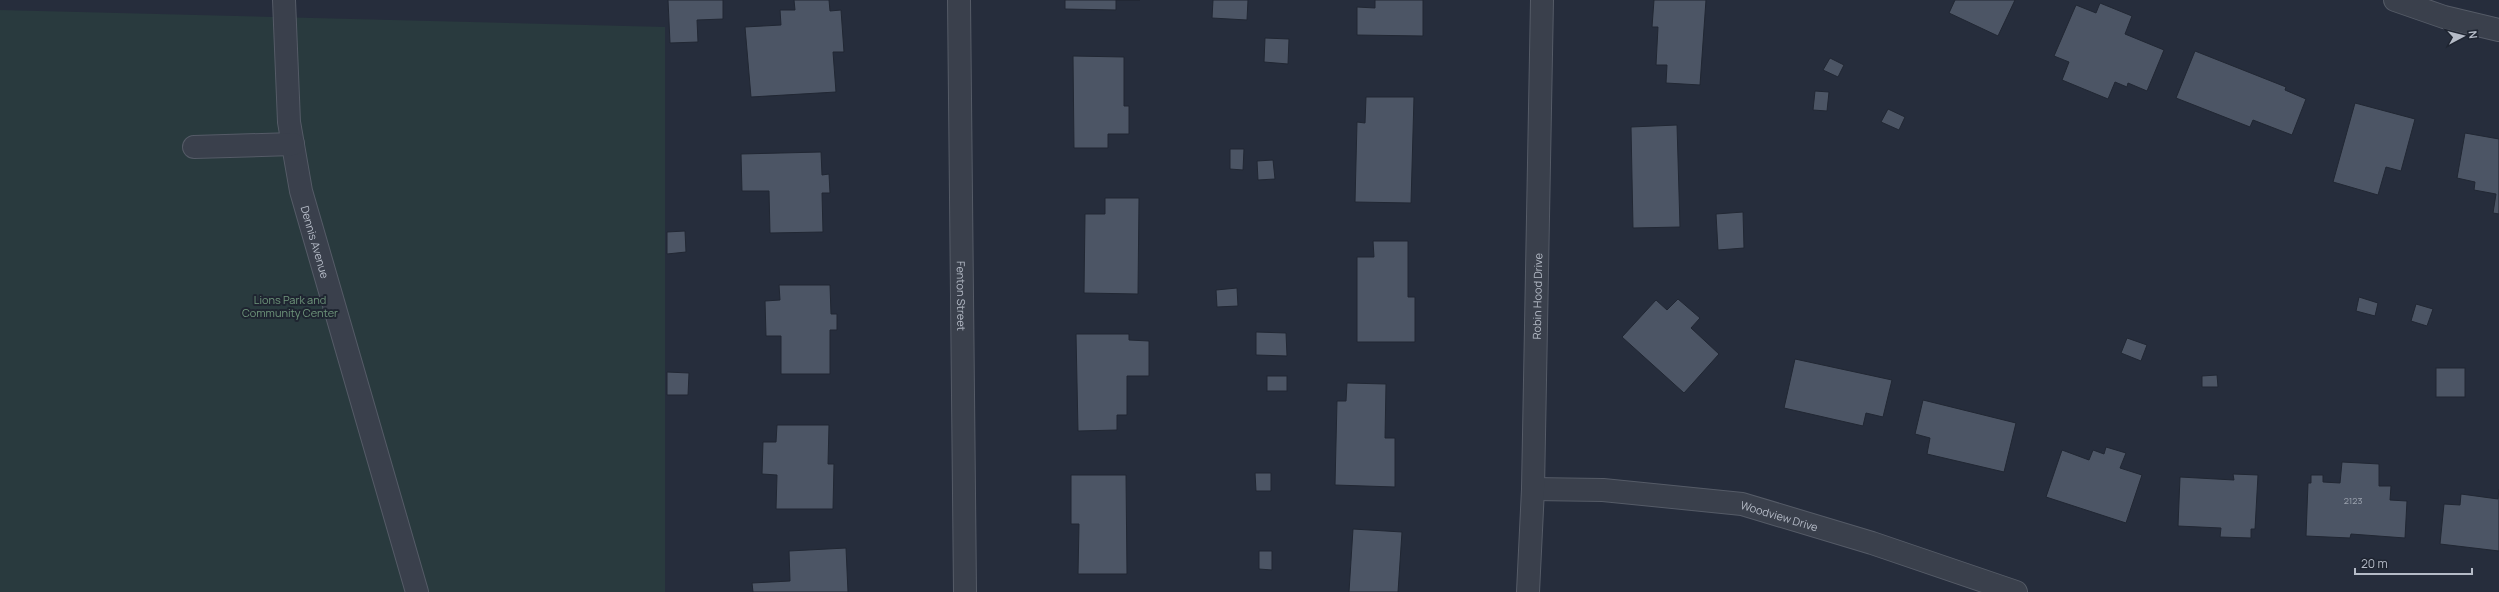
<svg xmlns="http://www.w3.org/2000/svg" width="2499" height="592" viewBox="0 0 2499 592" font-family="Manrope,sans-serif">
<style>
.green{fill:#293a3e}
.building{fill:#4c5565;stroke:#212733}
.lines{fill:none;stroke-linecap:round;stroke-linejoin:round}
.minor-casing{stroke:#555b67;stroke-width:24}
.minor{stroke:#3a404c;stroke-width:22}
.labels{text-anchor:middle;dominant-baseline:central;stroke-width:4;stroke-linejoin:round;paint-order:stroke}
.number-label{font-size:9px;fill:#9ba2ae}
.street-label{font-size:11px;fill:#b5bbc7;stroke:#1f2531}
.park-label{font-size:11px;fill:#6f967b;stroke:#1f2531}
</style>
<rect width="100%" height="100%" fill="#262d3c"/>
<path class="green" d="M0 10 665 27V592H0Z"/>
<g class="building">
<path d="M668 0H723V19L697 20 698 42 670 43Z"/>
<path d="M794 0H829L830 11 841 10 844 52H833L836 92 751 97 745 27 781 25 780 10H795Z"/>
<path d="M1065 0H1140H1116V10L1065 9Z"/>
<path d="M1213 0H1248L1247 20 1212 18Z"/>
<path d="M1375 0H1423V36L1357 35V7L1375 8Z"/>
<path d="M1654 0H1706L1700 85 1666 83 1667 65H1656L1658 27H1652Z"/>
<path d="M1955 0H2015L1998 36 1949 13Z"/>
<path d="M2100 3 2132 16 2125 34 2164 50 2147 91 2128 83 2127 87 2115 82 2108 99 2062 80 2069 62 2054 56 2076 5 2096 13Z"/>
<path d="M1265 38 1289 39 1288 64 1264 62Z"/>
<path d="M2195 51 2286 87 2285 90 2306 99 2292 135 2253 120 2250 127 2176 98Z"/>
<path d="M1073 56 1124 57V106H1129V134H1108V148H1074Z"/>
<path d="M1830 58 1844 65 1838 77 1823 70Z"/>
<path d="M1815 91 1829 92 1827 111 1813 110Z"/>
<path d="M1366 97H1414L1411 203 1355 202 1357 122 1365 123Z"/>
<path d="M2355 103 2415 119 2401 171 2386 167 2378 195 2333 182Z"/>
<path d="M1888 109 1905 117 1899 130 1881 122Z"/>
<path d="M1677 125 1680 227 1633 228 1631 127Z"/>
<path d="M2465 133 2499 139V214L2493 213 2496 194 2474 190 2475 182 2457 178Z"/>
<path d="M1230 149H1244L1243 170 1230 169Z"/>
<path d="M821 152 822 175 829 174 830 193H822L823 232 770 233 769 191H742L741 154Z"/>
<path d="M1273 160 1275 179 1258 180 1257 161Z"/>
<path d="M1105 198H1139L1138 294 1084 293 1085 214H1105Z"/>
<path d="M1743 212 1744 248 1718 250 1716 214Z"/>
<path d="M685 231 686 252 667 254V232Z"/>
<path d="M1373 241H1408V297H1415V342H1357V257H1374Z"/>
<path d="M779 285H830L831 314H837V330H830V374H781V336H766L765 301 780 300Z"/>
<path d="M1237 288 1238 306 1217 307 1216 290Z"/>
<path d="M2359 297 2378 303 2375 316 2356 311Z"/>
<path d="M1678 299 1700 318 1691 328 1719 354 1684 393 1622 337 1656 300 1667 310Z"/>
<path d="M2416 304 2433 309 2427 326 2411 321Z"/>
<path d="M1256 332 1286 333 1287 356 1256 355Z"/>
<path d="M1076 334H1129V340L1149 341V376H1127V415H1117V430L1078 431Z"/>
<path d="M2127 338 2147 345 2141 361 2121 353Z"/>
<path d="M1795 359 1892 380 1883 417 1866 413 1863 426 1784 408Z"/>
<rect x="2436" y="368" width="29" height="29"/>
<path d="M667 372 689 373 688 395H667Z"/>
<path d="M2217 375 2218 387H2202V376Z"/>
<rect x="1267" y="376" width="20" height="15"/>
<path d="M1347 383 1386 384 1385 438H1395V487L1335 485 1337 401H1346Z"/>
<path d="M1923 400 2016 423 2004 472 1927 454 1930 438 1915 434Z"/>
<path d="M777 425H829L828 464H834L833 509H776L777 475 762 474 763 442H776Z"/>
<path d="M2106 447 2126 453 2120 468 2142 475 2126 523 2046 497 2062 450 2089 460 2093 450 2104 454Z"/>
<path d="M2342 462 2379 464V486H2391L2390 500 2407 501 2405 538 2351 534 2350 538 2306 536 2308 483H2311V475H2323V482L2340 483Z"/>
<path d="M1255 473H1271V491H1256Z"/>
<path d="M2233 474 2258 475 2255 529H2251V538L2220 537 2221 528 2178 526 2180 477 2234 480Z"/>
<path d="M1071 475H1126L1127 574H1078L1079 524H1071Z"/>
<path d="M2499 489V551L2440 544 2444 504 2460 505 2461 494 2498 499Z"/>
<path d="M1353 529 1402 532 1398 592H1349Z"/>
<path d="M846 548 848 592H753L752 583 790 581 789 551Z"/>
<path d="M1259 551H1272V570L1259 569Z"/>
</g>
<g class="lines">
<defs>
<g id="minor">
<path id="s1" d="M284 0 289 122 301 191 417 592"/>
<path id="s2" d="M959 0 965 592"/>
<path d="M2395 0 2444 17 2499 30"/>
<path d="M194 147 293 144"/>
<path id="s3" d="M1533 489 1603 490 1742 504 1872 543 2016 592"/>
<path id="s4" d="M1528 592 1533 489 1542 0"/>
</g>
</defs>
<use href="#minor" class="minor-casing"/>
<use href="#minor" class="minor"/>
</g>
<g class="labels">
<g class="number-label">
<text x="2353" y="500">2123</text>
</g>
<g class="street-label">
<text stroke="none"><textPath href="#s1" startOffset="245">Dennis Avenue</textPath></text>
<text stroke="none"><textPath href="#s2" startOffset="296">Fenton Street</textPath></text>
<text stroke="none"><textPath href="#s4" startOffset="296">Robin Hood Drive</textPath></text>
<text stroke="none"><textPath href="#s3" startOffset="249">Woodview Drive</textPath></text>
</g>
<g class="park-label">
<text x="290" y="299">Lions Park and<tspan x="290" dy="13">Community Center</tspan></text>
</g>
</g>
<g transform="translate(2463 36) rotate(83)" stroke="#1f2531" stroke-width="3" paint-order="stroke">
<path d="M0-3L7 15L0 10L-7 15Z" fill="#b5bbc7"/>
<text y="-6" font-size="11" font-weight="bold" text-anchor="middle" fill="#b5bbc7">N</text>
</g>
<path d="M2355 568v6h117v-6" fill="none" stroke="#b5bbc7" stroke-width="2"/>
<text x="2361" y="568" font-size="12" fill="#b5bbc7" stroke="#1f2531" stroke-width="3" paint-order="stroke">20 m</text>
</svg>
